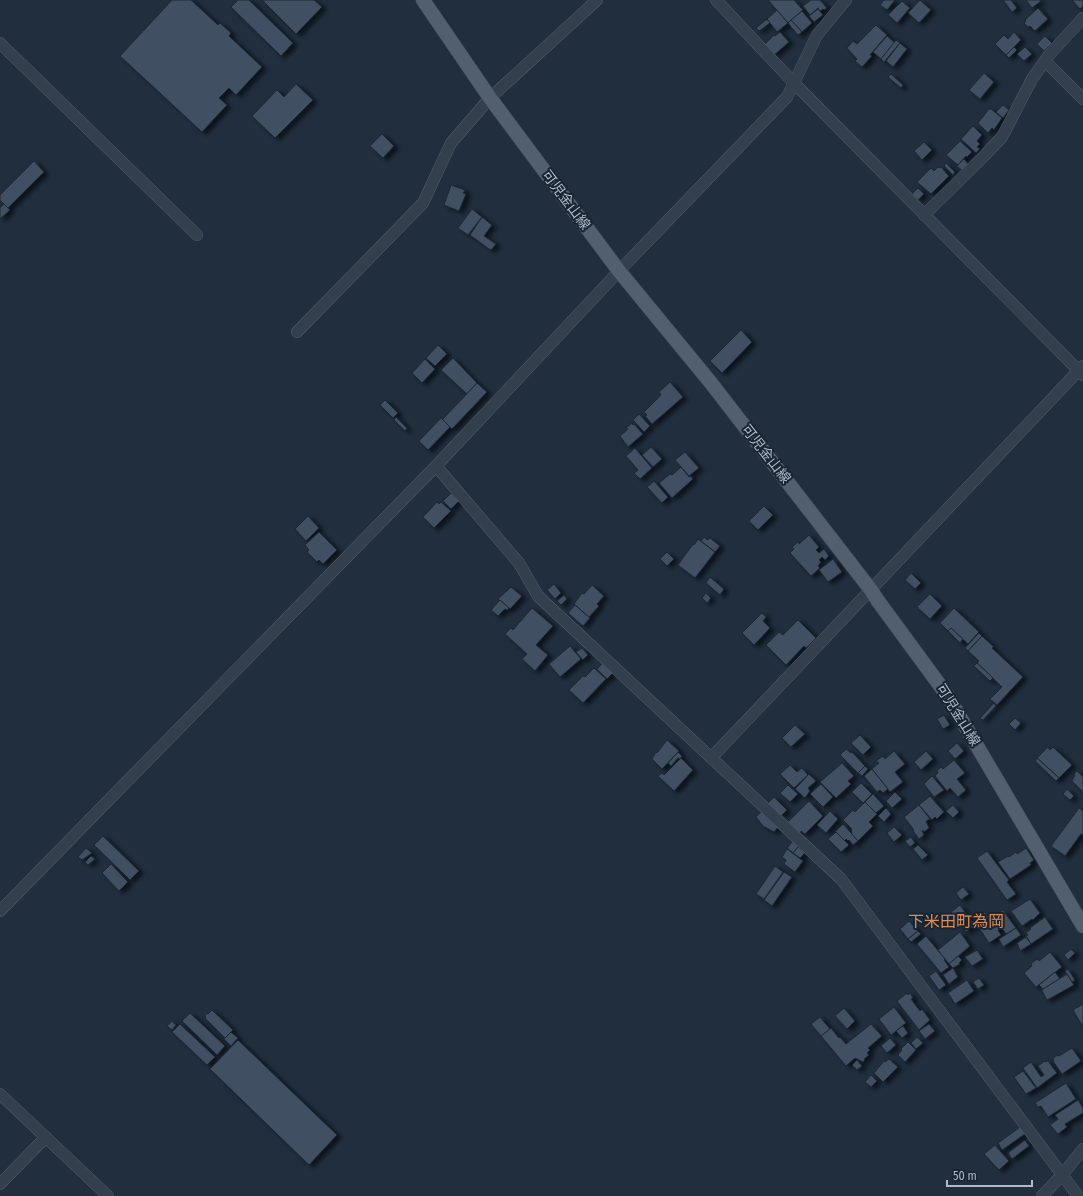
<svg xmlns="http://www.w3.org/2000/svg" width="1083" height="1196" viewBox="0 0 1083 1196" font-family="'Fira Sans Condensed','Noto Sans JP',sans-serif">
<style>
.building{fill:#405062;stroke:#1b2734;filter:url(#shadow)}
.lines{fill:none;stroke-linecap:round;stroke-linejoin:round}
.minor-casing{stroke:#525d6b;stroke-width:12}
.major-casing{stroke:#3d4956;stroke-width:15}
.minor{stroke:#343f4e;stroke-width:11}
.major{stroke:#525f6e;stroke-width:14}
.labels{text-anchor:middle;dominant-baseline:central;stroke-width:4;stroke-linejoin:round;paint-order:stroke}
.street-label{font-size:14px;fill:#afbac9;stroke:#192532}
.quarter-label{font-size:16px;fill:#df8c54;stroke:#192532}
</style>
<defs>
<filter id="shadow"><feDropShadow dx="4.5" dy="2.5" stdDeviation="2" flood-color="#0009"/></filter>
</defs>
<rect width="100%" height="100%" fill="#202e3e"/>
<g class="building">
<path d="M172 0H191L218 25 220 23 231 33 229 36 262 67 236 95 229 88 219 98 227 105 202 132 120 56Z"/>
<path d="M238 0H249L293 43 281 56 231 7Z"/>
<path d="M262 0H314L322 7 296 34Z"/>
<path d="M768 0H794L803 10 788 23Z"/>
<path d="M811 0H820L827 8 824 10 823 9 820 11 818 8 810 15 803 6Z"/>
<path d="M884 0H895L887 10 880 5Z"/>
<path d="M920 0 931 10 919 23 908 13Z"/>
<path d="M1003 0H1011L1017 8 1012 12Z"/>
<path d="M1026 0H1040L1041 1 1032 8Z"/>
<path d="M1072 0H1083V6L1080 9Z"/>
<path d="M902 1 910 8 897 23 888 15Z"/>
<path d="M1038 8 1048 19 1035 31 1030 26 1028 27 1024 23 1026 21 1025 20Z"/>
<path d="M818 9 823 15 814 22 809 16Z"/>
<path d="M777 10 788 23 777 32 767 19Z"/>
<path d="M802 11 812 23 802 32 791 20Z"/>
<path d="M767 19 770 23 759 31 756 28Z"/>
<path d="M791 20 802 32 798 35 788 23Z"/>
<path d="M876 25 887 35 870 55 872 56 862 67 855 61 857 59 847 48 853 41 857 44Z"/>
<path d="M780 32 789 42 773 56 764 45 774 35 775 36Z"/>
<path d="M1014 32 1021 40 1006 55 995 44 1004 35 1008 39Z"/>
<path d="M887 36 895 43 881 59 873 52Z"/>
<path d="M1045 36 1052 43 1044 51 1037 44Z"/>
<path d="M896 40 900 43 884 62 881 59Z"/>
<path d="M900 43 907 49 893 67 886 61Z"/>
<path d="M1014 47 1017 50 1009 58 1006 55Z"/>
<path d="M1025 47 1032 54 1024 61 1017 54Z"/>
<path d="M984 73 994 82 980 99 969 90Z"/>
<path d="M891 74 903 85 901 88 888 77Z"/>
<path d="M296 84 313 100 275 138 252 116 277 90 284 97Z"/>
<path d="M1003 105 1009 110 1003 118 996 112Z"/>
<path d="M989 109H991L1002 118 994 130 992 128 988 133 978 123Z"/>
<path d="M973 126 982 135 977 141 980 144 977 147 980 149 976 153 961 139Z"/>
<path d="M382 134 394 146 383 158 370 146Z"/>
<path d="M960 141 972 152 967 157 966 156 958 165 946 155Z"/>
<path d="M924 142 932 150 922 160 914 151Z"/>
<path d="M964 159 969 165 963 171 957 166Z"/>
<path d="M34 161 44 172 8 208 0 200V195Z"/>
<path d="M946 163 955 172 953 175 944 166Z"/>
<path d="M938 167 939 168 941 167 949 176 931 194 917 182 931 168 934 171Z"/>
<path d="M451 185 465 190 463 193 466 194 459 211 444 205Z"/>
<path d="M918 188 924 194 918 200 912 194Z"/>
<path d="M4 204 10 210 0 219V208Z"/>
<path d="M472 209 482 217 468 235 458 228Z"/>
<path d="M482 217 492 225 484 236 496 244 491 250 489 249 470 235Z"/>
<path d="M741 330 752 342 722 373 710 361Z"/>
<path d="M438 345 447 354 435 366 426 358Z"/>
<path d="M453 358 477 383 467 394 441 370Z"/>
<path d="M425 359 435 369 422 383 412 373Z"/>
<path d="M670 382 683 397 652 424 645 416 647 415 644 412 661 395 659 392Z"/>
<path d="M477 383 487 392 452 429 442 420Z"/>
<path d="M385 400 398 413 393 418 380 405Z"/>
<path d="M639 414 650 426 644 432 633 420Z"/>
<path d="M396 417 407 428 405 431 394 420Z"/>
<path d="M441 418 450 427 428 450 419 441Z"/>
<path d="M632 423 633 425 634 424 643 434 628 447 620 436 628 429 626 428Z"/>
<path d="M651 447 662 459 653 467 642 455Z"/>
<path d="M635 448 652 468 640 479 634 473 638 470 626 456Z"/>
<path d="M685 452 699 468 689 476 675 460Z"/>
<path d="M681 467 689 477 691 476 693 479 672 498 659 483 670 474 672 475Z"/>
<path d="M654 481 668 497 662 503 647 487Z"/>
<path d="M451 493 459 501 451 509 443 501Z"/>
<path d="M437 502 439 504 441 502 451 511 434 528 423 517Z"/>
<path d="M764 506 773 515 758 530 749 521Z"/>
<path d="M308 516 319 528 306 541 295 529Z"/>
<path d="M319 532 337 550 323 564 319 560 317 562 307 552 309 550 305 545Z"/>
<path d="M809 535 819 547 816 550 819 553 824 549 829 556 825 560 822 557 819 560 821 562 818 566 820 568 811 576 790 553 794 549 792 547 798 542 799 544Z"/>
<path d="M704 537 707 540 710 538 720 546 715 552 701 541Z"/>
<path d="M698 539 715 552 695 578 678 565 693 544 694 545Z"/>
<path d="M667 552 674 559 667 566 660 559Z"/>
<path d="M833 559 842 572 828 582 819 570Z"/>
<path d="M911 573 921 583 915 589 905 580Z"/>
<path d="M710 577 724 589 720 595 706 583Z"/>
<path d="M554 584 561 593 555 599 547 590Z"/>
<path d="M592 585 604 596 597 604 599 606 589 617 574 604 582 593 584 594Z"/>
<path d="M511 587 522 596 510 609 498 599Z"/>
<path d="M706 593 711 598 707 603 702 598Z"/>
<path d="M930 594 942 606 930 619 917 607Z"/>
<path d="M564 595 567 599 561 605 557 601Z"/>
<path d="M500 600 509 608 507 610 505 609 498 616 491 610Z"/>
<path d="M575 605 590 618 583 626 568 613Z"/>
<path d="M532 608 553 626 536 645 548 655 535 671 522 659 527 654 505 634 511 628 513 630Z"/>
<path d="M954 608 979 632 968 644 951 628 948 631 940 623Z"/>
<path d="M762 613 766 617 763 621 770 628 754 645 742 633Z"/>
<path d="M798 620 816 638 806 648 804 646 786 665 766 645 779 632 783 635Z"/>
<path d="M951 628 963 639 960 643 948 631Z"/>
<path d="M979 633 982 636 968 651 965 648Z"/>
<path d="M982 636 994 647 992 648 1023 677 997 705 990 699 1002 687 977 663 979 661 968 651Z"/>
<path d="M570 646 581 659 560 677 549 664Z"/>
<path d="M582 648 588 655 583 660 576 652Z"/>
<path d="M604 662 614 672 607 679 597 669Z"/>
<path d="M977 663 993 678 990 681 974 666Z"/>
<path d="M594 668 606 679 583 703 569 690 583 676 585 677Z"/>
<path d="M994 703 996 706 983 720 980 718Z"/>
<path d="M944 715 950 725 943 729 937 719Z"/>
<path d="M1015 718 1021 723 1015 730 1009 724Z"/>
<path d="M795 725 805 734 791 747 782 738Z"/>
<path d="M860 735 871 747 863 755 851 743Z"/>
<path d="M667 740 679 751 662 769 652 759 656 752 657 753Z"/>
<path d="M957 743 964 751 955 759 948 751Z"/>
<path d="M1048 747 1050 750 1053 747 1072 765 1059 778 1037 758Z"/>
<path d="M846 749 851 753 852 752 865 766 858 773 840 755Z"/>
<path d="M894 751 905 764 895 772 903 782 890 792 872 769 879 763 876 761 883 756 885 759Z"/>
<path d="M926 751 933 759 921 770 914 762Z"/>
<path d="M678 752 682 756 680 759 678 758 671 766 668 763Z"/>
<path d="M681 758 693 770 674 791 658 776 662 773 664 775Z"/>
<path d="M1037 758 1059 778 1056 781 1035 761Z"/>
<path d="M954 760 965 773 957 779 966 790 958 797 950 788 947 791 935 776 938 773 937 771 941 767 943 769Z"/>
<path d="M842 763 854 776 848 781 851 784 836 798 820 782Z"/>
<path d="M790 765 797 772 802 768 808 775 794 788 780 774Z"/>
<path d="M865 766 868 769 862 776 858 773Z"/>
<path d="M872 769 888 789 883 793 880 790 877 792 864 776Z"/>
<path d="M1077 771 1083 777V792L1072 781 1075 775 1074 774Z"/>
<path d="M809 774 816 781 808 788 810 791 805 798 795 789Z"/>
<path d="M932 776 944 790 934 797 924 784Z"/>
<path d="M861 783 872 794 863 803 852 792Z"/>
<path d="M821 784 833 797 823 807 810 794Z"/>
<path d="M788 785 798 794 790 802 780 793Z"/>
<path d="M1067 789 1074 796 1070 800 1063 794Z"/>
<path d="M895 792 902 799 892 808 886 801Z"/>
<path d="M873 794 884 806 876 813 865 802Z"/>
<path d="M930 796 944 812 937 819 935 817 932 820 919 805Z"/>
<path d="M774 797 787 810 781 816 768 803Z"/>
<path d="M809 801 823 816 805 834 801 831 800 833 788 822Z"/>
<path d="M865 802 877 814 869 822 873 826 858 841 851 834 852 832 851 831 852 829 843 820 853 810 855 812Z"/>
<path d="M919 805 930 819 926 821 929 828 924 832 923 830 922 831 924 835 919 839 913 831 914 830 904 817Z"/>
<path d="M953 805 959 812 953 818 946 811Z"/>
<path d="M886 808 891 814 884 822 878 816Z"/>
<path d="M1079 808 1083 811V835L1081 834 1065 856 1051 846Z"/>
<path d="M830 811 838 819 826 833 817 825Z"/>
<path d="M761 812 778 827 774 832 763 826 756 817Z"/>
<path d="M843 824 858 841 853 845 849 840 848 841 846 839 844 841 835 832Z"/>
<path d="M894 827 902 835 894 842 887 833Z"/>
<path d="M836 832 849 845 841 852 828 839Z"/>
<path d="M103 836 139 871 130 880 94 845Z"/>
<path d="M911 837 915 843 910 847 905 841Z"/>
<path d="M793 841 798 847 793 853 787 848Z"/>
<path d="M918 845 928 855 922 860 913 849Z"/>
<path d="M798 847 805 853 800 858 793 853Z"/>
<path d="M86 848 92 853 82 860 78 857Z"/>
<path d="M1026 848 1034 860 1030 863 1031 865 1010 879 998 862 1008 856 1009 857 1016 852 1017 854Z"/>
<path d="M787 849 803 861 795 872 784 864 786 860 782 857Z"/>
<path d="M987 851 1009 880 1007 882 1016 894 1007 900 977 858Z"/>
<path d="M91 856 95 859 88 865 85 862Z"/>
<path d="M111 864 128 882 119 891 102 873Z"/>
<path d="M775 866 783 872 764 899 756 894Z"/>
<path d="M784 872 792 877 772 906 764 900Z"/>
<path d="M963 887 969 894 961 900 956 893Z"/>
<path d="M1030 899 1040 913 1033 920 1032 919 1022 926 1011 911Z"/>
<path d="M960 905 968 916 959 923 951 912Z"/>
<path d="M1003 910 1016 928 1006 934 1002 928 998 930 1001 935 989 943 974 920 985 912 990 919Z"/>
<path d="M969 917 975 925 966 932 960 924Z"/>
<path d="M1045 917 1053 929 1031 944 1026 936 1028 935 1026 933 1031 929 1030 928Z"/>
<path d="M909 921 918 931 908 939 900 929Z"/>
<path d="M1016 928 1021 935 1003 947 999 939Z"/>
<path d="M918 931 921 934 911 942 908 939Z"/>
<path d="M960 932 970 946 949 964 938 950Z"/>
<path d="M926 936 945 959 944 960 949 967 941 973 917 944Z"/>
<path d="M1026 937 1031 944 1020 951 1017 943Z"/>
<path d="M1071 949 1075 953 1068 960 1064 955Z"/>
<path d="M977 950 983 959 972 966 965 957Z"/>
<path d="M1050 952 1062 967 1036 987 1024 973 1032 966 1031 964 1037 959 1039 961Z"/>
<path d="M958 956 962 960 959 963 960 964 953 968 949 964Z"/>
<path d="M953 968 958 977 949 984 943 975Z"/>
<path d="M1068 969 1075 980 1072 982 1065 971Z"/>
<path d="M936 971 946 985 939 990 929 976Z"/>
<path d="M1055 972 1060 979 1043 989 1039 985Z"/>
<path d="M1067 974 1074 985 1047 1000 1042 991 1043 989Z"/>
<path d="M979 978 984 985 978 989 973 982Z"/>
<path d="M967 980 974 991 955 1004 948 993Z"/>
<path d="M907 993 908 995 910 993 913 998 911 999 920 1011 922 1009 930 1020 919 1030 897 1001Z"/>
<path d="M1083 1004V1027L1073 1010Z"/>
<path d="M894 1007 906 1023 891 1035 879 1019Z"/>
<path d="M844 1008 855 1021 847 1029 835 1016Z"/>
<path d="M212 1010 233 1030 225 1038 205 1018 206 1017 205 1016 207 1013 208 1014Z"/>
<path d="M190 1013 225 1046 217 1055 182 1021Z"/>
<path d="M820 1017 830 1029 821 1036 811 1024Z"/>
<path d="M172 1021 176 1025 172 1030 167 1026Z"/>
<path d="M180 1024 215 1057 207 1065 172 1032Z"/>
<path d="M871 1024 882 1036 868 1048 870 1050 867 1053 869 1055 864 1059 865 1060 863 1062 855 1058 846 1066 821 1036 831 1028 839 1038 840 1037 846 1044Z"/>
<path d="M929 1024 935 1031 925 1039 919 1031Z"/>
<path d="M903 1026 908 1033 902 1038 896 1031Z"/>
<path d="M231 1032 238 1038 231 1046 224 1039Z"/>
<path d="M917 1037 923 1043 916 1049 911 1043Z"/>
<path d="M890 1038 896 1045 887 1053 881 1046Z"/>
<path d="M238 1040 337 1135 309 1165 210 1069Z"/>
<path d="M908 1042 916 1050 905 1062 898 1055 902 1050 901 1049Z"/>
<path d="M1072 1048 1081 1061 1062 1074 1053 1061H1054L1053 1058 1058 1055 1059 1056Z"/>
<path d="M889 1059 898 1067 883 1082 874 1073 884 1061 885 1062Z"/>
<path d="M857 1060 862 1066 857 1070 852 1065Z"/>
<path d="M1045 1061 1046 1062 1048 1061 1057 1073 1037 1088 1023 1068 1031 1062 1041 1077 1044 1075 1038 1066Z"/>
<path d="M1023 1071 1036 1088 1026 1094 1014 1077Z"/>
<path d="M871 1075 877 1081 871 1087 865 1082Z"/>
<path d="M1066 1083 1076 1099 1048 1117 1041 1106 1038 1107 1035 1103Z"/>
<path d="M1078 1100 1083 1108V1113L1065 1124 1067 1127 1058 1134 1050 1125 1058 1119 1055 1115Z"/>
<path d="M1020 1127 1025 1134 1002 1150 998 1143Z"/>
<path d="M1025 1140 1029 1146 1012 1159 1008 1153Z"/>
<path d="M995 1145 1009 1161 999 1170 984 1154Z"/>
</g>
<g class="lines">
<defs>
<g id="minor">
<path d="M716 0 793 82 1083 375"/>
<path d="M0 43 197 235"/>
<path d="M1045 61 1083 99"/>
<path d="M924 215 983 157 1002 137 1032 79 1049 55 1083 18"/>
<path d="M297 332 423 203 451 143 490 98 597 0"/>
<path d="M436 466 519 563 538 596 841 879 1078 1196"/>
<path d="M711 758 1083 366"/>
<path d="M0 911 436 466 619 271 787 97 817 35 846 0"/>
<path d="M0 1094 108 1196"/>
<path d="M0 1184 46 1137"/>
<path d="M1042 1196 1062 1175 1083 1149"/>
</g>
<path id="major" d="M423 0 490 98 619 271 711 383 871 590 878 601 947 695 1083 926"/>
</defs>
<use href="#minor" class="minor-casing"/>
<use href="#major" class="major-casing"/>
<use href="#minor" class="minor"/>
<use href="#major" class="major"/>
</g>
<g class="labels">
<g class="street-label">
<text transform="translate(566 200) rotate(53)">可児金山線</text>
<text transform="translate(766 454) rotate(52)">可児金山線</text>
<text transform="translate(958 715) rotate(58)">可児金山線</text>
</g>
<g class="quarter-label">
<text x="956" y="921">下米田町為岡</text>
</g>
</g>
<path d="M947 1180v6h85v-6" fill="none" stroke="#afbac9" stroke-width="2"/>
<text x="953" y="1180" font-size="12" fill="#afbac9" stroke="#192532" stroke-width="3" paint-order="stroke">50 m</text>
</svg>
